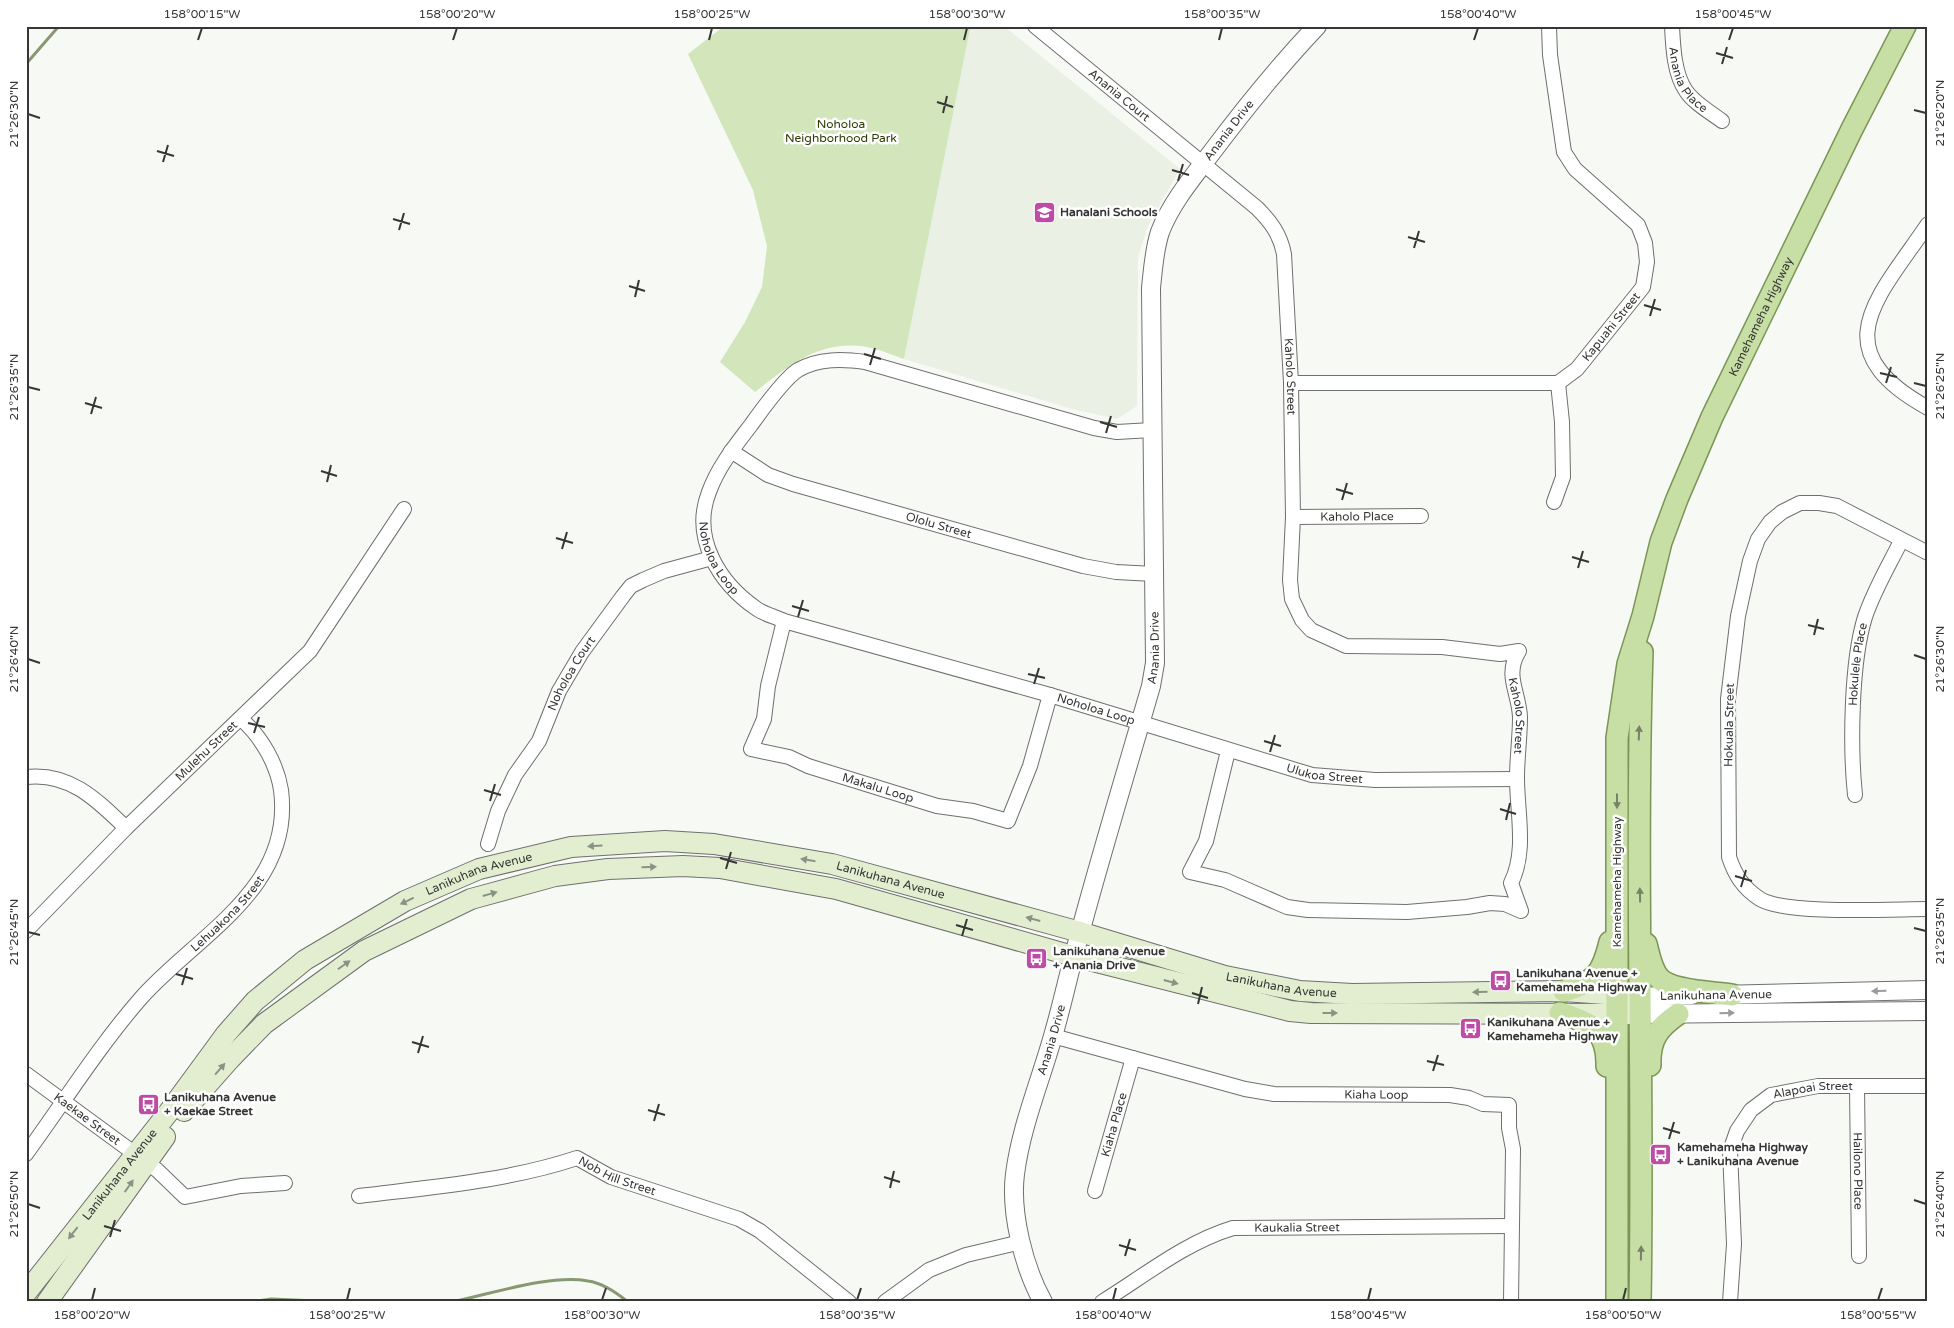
<svg xmlns="http://www.w3.org/2000/svg" width="1954" height="1328" viewBox="0 0 1954 1328" font-family="'Varela Round',sans-serif">
<style>
.built{fill:#ebf0e5}
.green{fill:#d2e5bb}
.lines{fill:none;stroke-linecap:round;stroke-linejoin:round}
.stream{stroke:#889872;stroke-width:3}
.minor-casing{stroke:#6f706d;stroke-width:16}
.tertiary-casing{stroke:#6f706d;stroke-width:20}
.secondary-casing{stroke:#6f706d;stroke-width:22}
.primary-casing{stroke:#7c9556;stroke-width:24}
.minor{stroke:#fff;stroke-width:14}
.tertiary{stroke:#fff;stroke-width:18}
.secondary{stroke:#e3eed1;stroke-width:20}
.primary{stroke:#c7dea4;stroke-width:21}
.oneway{fill:#778267}
.oneway2{fill:#8c9283}
.oneway3{fill:#9a9b9a}
.ticks{fill:none;stroke:#363735;stroke-width:2}
.labels{text-anchor:middle;dominant-baseline:central;stroke-width:5;stroke-linejoin:round;paint-order:stroke}
.street-label{font-size:12px;fill:#363735;stroke:#fff}
.park-label{font-size:12px;fill:#2a3e00;stroke:#fff}
.poi-label{font-size:12px;font-weight:bold;fill:#363735;stroke:#fff;text-anchor:start}
.neatline{fill:none;stroke:#363735;stroke-width:2}
.ticks-label{font-size:12px;text-anchor:middle;fill:#363735}
</style>
<rect width="100%" height="100%" fill="#f7f9f5"/>
<path class="built" d="M974 26H1004L1180 169 1148 226 1138 257 1137 406 1117 419 1072 409 904 359 970 29Z"/>
<path class="green" d="M724 26H967L970 29 904 359C892 355 879 349 867 347 820 339 790 365 755 392L720 362 745 322 762 287 767 246 753 190 688 54Z"/>
<g class="lines">
<g class="stream">
<path d="M26 64 59 26"/>
<path d="M251 1302 271 1299 339 1302"/>
<path d="M452 1302C491 1294 550 1274 588 1281 603 1283 617 1293 628 1302"/>
</g>
<defs>
<g id="minor">
<path id="s1" d="M1035 26 1257 208C1271 222 1280 234 1284 254L1291 383 1293 517 1290 580 1292 599 1302 620 1311 630 1346 646 1442 647 1500 654 1519 651C1504 675 1519 692 1520 717 1520 737 1517 758 1517 778 1517 813 1527 851 1511 883L1521 911 1505 904 1490 903 1467 907 1407 912 1308 910 1287 907 1225 880 1190 872 1206 841 1228 751"/>
<path id="s2" d="M1672 26C1673 46 1674 74 1686 91 1694 103 1710 112 1722 121"/>
<path d="M1928 224C1878 298 1821 349 1928 408"/>
<path id="s3" d="M1291 383H1558L1577 369 1643 287 1647 262 1645 243 1638 225 1575 169 1564 152 1550 55 1549 26"/>
<path id="s4" d="M1152 430 1117 432 1094 428 865 362C843 359 819 358 798 370 785 378 761 411 751 425 735 446 718 467 709 492 691 538 719 583 757 609 764 614 776 617 784 621L1050 695 1312 775 1375 780 1517 779"/>
<path id="s5" d="M731 451 768 475 793 484 1083 566 1116 572 1154 574"/>
<path d="M1554 502 1563 477 1562 422 1558 383"/>
<path id="s6" d="M1293 517 1421 516"/>
<path d="M1928 553 1837 506 1819 503H1800L1782 512 1770 522 1758 539 1750 561 1738 616 1728 699 1729 857C1735 875 1743 888 1760 899 1786 915 1892 909 1928 909"/>
<path id="s7" d="M784 621 768 686 764 719 751 749 789 757 808 766 937 806 973 811 1008 821 1030 766 1050 695"/>
<path d="M26 777C70 772 97 800 126 828"/>
<path id="s8" d="M1855 795C1850 747 1851 662 1865 617 1874 590 1889 565 1901 541"/>
<path id="s9" d="M488 844 498 811 515 775 539 741 559 691 582 652 623 596 631 586 643 580 664 571 712 558"/>
<path id="s10" d="M26 931 126 828 310 651 404 509"/>
<path id="s11" d="M1053 1036 1245 1089 1274 1094 1450 1095 1469 1098 1483 1104 1509 1105V1128L1513 1149 1511 1302"/>
<path id="s12" d="M26 1074 157 1170 185 1197 241 1186 285 1183"/>
<path id="s13" d="M1857 1086 1859 1256"/>
<path id="s14" d="M26 1154C64 1102 99 1046 141 998 197 935 294 889 281 790 277 764 261 736 241 719"/>
<path id="s15" d="M1095 1191 1133 1058"/>
<path id="s16" d="M359 1196C432 1187 508 1181 577 1158L611 1177 739 1219 760 1231 849 1302"/>
<path d="M885 1302 929 1270 966 1255 1021 1242"/>
<path id="s17" d="M1102 1302C1144 1276 1186 1242 1233 1228L1512 1226"/>
<path id="s18" d="M1730 1302 1734 1244 1730 1151 1737 1131 1751 1110 1771 1095 1818 1086H1928"/>
</g>
<g id="tertiary">
<path d="M1718 995 1928 990"/>
<path d="M1639 997 1692 995"/>
<path d="M1638 1014 1928 1011"/>
<path id="s19" d="M1043 1302C1024 1268 1010 1213 1015 1174 1021 1127 1040 1082 1053 1036 1063 1002 1070 967 1080 933 1102 851 1127 769 1151 686L1155 663 1151 288C1153 270 1154 250 1160 232 1171 203 1193 177 1212 152 1245 108 1279 66 1317 26"/>
</g>
<g id="secondary">
<path d="M184 1111 230 1059 264 1024 364 951 471 899 555 876 608 869 683 866 720 868 836 889 1073 956 1290 1011 1311 1013 1638 1014"/>
<path id="s20" d="M26 1293 168 1113 226 1034 255 1001 305 960 405 901 479 869 571 847 665 841 714 844 832 864 1080 932 1225 976 1300 991 1352 994 1564 991 1632 996"/>
<path d="M47 1302 165 1137"/>
</g>
<g id="primary">
<path d="M1646 944C1649 955 1651 969 1659 978 1671 992 1714 992 1732 995"/>
<path d="M1564 991C1596 981 1602 975 1610 942"/>
<path d="M1560 1013C1591 1022 1608 1031 1607 1066"/>
<path d="M1650 1065C1649 1039 1658 1028 1678 1014"/>
<path id="s21" d="M1617 1302V738L1628 664 1643 616 1661 542 1677 499 1712 417 1852 129 1905 26"/>
<path d="M1640 1302C1644 1085 1635 869 1642 652"/>
</g>
</defs>
<use href="#minor" class="minor-casing"/>
<use href="#tertiary" class="tertiary-casing"/>
<use href="#secondary" class="secondary-casing"/>
<use href="#primary" class="primary-casing"/>
<use href="#minor" class="minor"/>
<use href="#tertiary" class="tertiary"/>
<use href="#secondary" class="secondary"/>
<use href="#primary" class="primary"/>
</g>
<defs><path id="oneway-solid" d="M-6-.8H1V-3.2L6.5 0L1 3.2V.8H-6Z" transform="scale(1.25)"/></defs>
<g class="oneway">
<use href="#oneway-solid" transform="translate(1639 733) rotate(-88)"/>
<use href="#oneway-solid" transform="translate(1617 801) rotate(90)"/>
<use href="#oneway-solid" transform="translate(1640 895) rotate(-91)"/>
<use href="#oneway-solid" transform="translate(1641 1253) rotate(-89)"/>
</g>
<g class="oneway2">
<use href="#oneway-solid" transform="translate(595 846) rotate(176)"/>
<use href="#oneway-solid" transform="translate(808 860) rotate(-171)"/>
<use href="#oneway-solid" transform="translate(649 867) rotate(-2)"/>
<use href="#oneway-solid" transform="translate(490 894) rotate(-16)"/>
<use href="#oneway-solid" transform="translate(407 901) rotate(154)"/>
<use href="#oneway-solid" transform="translate(1033 919) rotate(-165)"/>
<use href="#oneway-solid" transform="translate(344 965) rotate(-35)"/>
<use href="#oneway-solid" transform="translate(1171 982) rotate(15)"/>
<use href="#oneway-solid" transform="translate(1480 992) rotate(179)"/>
<use href="#oneway-solid" transform="translate(1330 1013)"/>
<use href="#oneway-solid" transform="translate(220 1069) rotate(-49)"/>
<use href="#oneway-solid" transform="translate(129 1186) rotate(-55)"/>
<use href="#oneway-solid" transform="translate(73 1233) rotate(128)"/>
</g>
<g class="oneway3">
<use href="#oneway-solid" transform="translate(1879 991) rotate(179)"/>
<use href="#oneway-solid" transform="translate(1727 1013) rotate(-1)"/>
</g>
<path class="ticks" d="M198 40 202 28M453 40 457 28M709 40 712 28M964 40 967 28M1219 40 1222 28M1474 40 1478 28M1729 40 1733 28M1716 53 1733 58M1722 64 1727 47M937 102 953 107M1914 110 1926 113M943 113 947 96M28 114 40 118M157 151 174 156M163 162 168 145M1172 170 1189 175M1178 181 1183 164M393 219 410 224M399 230 404 213M1408 237 1425 242M1414 248 1419 231M629 286 645 291M635 297 639 280M1644 305 1661 310M1650 316 1655 299M864 354 881 359M870 365 875 348M1880 373 1897 377M1886 383 1891 367M1914 383 1926 386M28 387 40 390M85 403 102 408M91 414 96 397M1100 422 1117 427M1106 433 1111 416M321 471 337 476M327 482 331 465M1336 489 1353 494M1342 500 1347 483M556 538 573 543M562 549 567 532M1572 557 1589 562M1578 568 1583 551M792 606 809 611M798 617 803 600M1808 625 1824 629M1814 635 1818 619M1914 655 1926 659M28 659 40 663M1028 674 1045 678M1034 684 1039 668M248 723 265 727M254 733 259 717M1264 741 1281 746M1270 752 1275 735M484 790 501 795M490 801 495 784M1500 809 1516 814M1506 820 1510 803M720 858 737 863M726 869 731 852M1735 876 1752 881M1741 887 1746 870M956 925 973 930M1914 928 1926 931M28 932 40 935M962 936 967 919M176 974 193 979M182 985 187 968M1192 993 1208 998M1198 1004 1202 987M412 1042 429 1047M418 1053 423 1036M1427 1061 1444 1065M1433 1071 1438 1055M648 1110 665 1115M654 1121 659 1104M1663 1128 1680 1133M1669 1139 1674 1122M884 1177 900 1182M890 1188 894 1171M1914 1200 1926 1204M28 1204 40 1208M104 1226 121 1231M110 1237 115 1220M1119 1245 1136 1250M1125 1256 1130 1239M92 1300 95 1288M347 1300 350 1288M602 1300 606 1288M857 1300 861 1288M1113 1300 1116 1288M1368 1300 1371 1288M1623 1300 1626 1288M1878 1300 1882 1288"/>
<defs>
<symbol id="school-square" viewBox="-11 -11 22 22"><rect x="-9" y="-9" width="18" height="18" rx="4" fill="#be4ba5" stroke="#fff"/><path d="M0-5L7-2L0 1L-7-2ZM-4 1L0 2.5L4 1V4Q0 6-4 4Z" fill="#fff"/></symbol>
<symbol id="bus-square" viewBox="-11 -11 22 22"><rect x="-9" y="-9" width="18" height="18" rx="4" fill="#be4ba5" stroke="#fff"/><path d="M-5-6H5V4H4V6H2V4H-2V6H-4V4H-5ZM-3.5-4V0h7V-4ZM-3.5 1.2v1.5H-2V1.2ZM2 1.2v1.5H3.5V1.2Z" fill="#fff"/></symbol>
</defs>
<g fill-rule="evenodd">
<use href="#school-square" x="1032" y="200" width="25" height="25"/>
<use href="#bus-square" x="1024" y="946" width="25" height="25"/>
<use href="#bus-square" x="1488" y="968" width="25" height="25"/>
<use href="#bus-square" x="1458" y="1016" width="25" height="25"/>
<use href="#bus-square" x="136" y="1092" width="25" height="25"/>
<use href="#bus-square" x="1648" y="1142" width="25" height="25"/>
</g>
<g class="labels">
<g class="street-label">
<text stroke="none"><textPath href="#s2" startOffset="58">Anania Place</textPath></text>
<text stroke="none"><textPath href="#s1" startOffset="109">Anania Court</textPath></text>
<text stroke="none"><textPath href="#s19" startOffset="1218">Anania Drive</textPath></text>
<text stroke="none"><textPath href="#s21" startOffset="1012">Kamehameha Highway</textPath></text>
<text stroke="none"><textPath href="#s3" startOffset="345">Kapuahi Street</textPath></text>
<text stroke="none"><textPath href="#s1" startOffset="464">Kaholo Street</textPath></text>
<text stroke="none"><textPath href="#s6" startOffset="64">Kaholo Place</textPath></text>
<text stroke="none"><textPath href="#s5" startOffset="222">Ololu Street</textPath></text>
<text stroke="none"><textPath href="#s4" startOffset="588">Noholoa Loop</textPath></text>
<text stroke="none"><textPath href="#s19" startOffset="678">Anania Drive</textPath></text>
<text stroke="none"><textPath href="#s8" startOffset="131">Hokulele Place</textPath></text>
<text stroke="none"><textPath href="#s9" startOffset="191">Noholoa Court</textPath></text>
<text stroke="none"><textPath href="#s4" startOffset="1008">Noholoa Loop</textPath></text>
<text stroke="none"><textPath href="#s1" startOffset="1002">Kaholo Street</textPath></text>
<text transform="translate(1729 725) rotate(-89)">Hokuala Street</text>
<text stroke="none"><textPath href="#s10" startOffset="255">Mulehu Street</textPath></text>
<text stroke="none"><textPath href="#s4" startOffset="1246">Ulukoa Street</textPath></text>
<text stroke="none"><textPath href="#s7" startOffset="266">Makalu Loop</textPath></text>
<text stroke="none"><textPath href="#s20" startOffset="631">Lanikuhana Avenue</textPath></text>
<text stroke="none"><textPath href="#s20" startOffset="1051">Lanikuhana Avenue</textPath></text>
<text transform="translate(1617 882) rotate(-90)">Kamehameha Highway</text>
<text stroke="none"><textPath href="#s14" startOffset="315">Lehuakona Street</textPath></text>
<text stroke="none"><textPath href="#s20" startOffset="1456">Lanikuhana Avenue</textPath></text>
<text transform="translate(1716 995) rotate(-1)">Lanikuhana Avenue</text>
<text stroke="none"><textPath href="#s19" startOffset="272">Anania Drive</textPath></text>
<text stroke="none"><textPath href="#s18" startOffset="265">Alapoai Street</textPath></text>
<text stroke="none"><textPath href="#s11" startOffset="331">Kiaha Loop</textPath></text>
<text stroke="none"><textPath href="#s12" startOffset="76">Kaekae Street</textPath></text>
<text stroke="none"><textPath href="#s15" startOffset="69">Kiaha Place</textPath></text>
<text stroke="none"><textPath href="#s13" startOffset="85">Hailono Place</textPath></text>
<text stroke="none"><textPath href="#s20" startOffset="151">Lanikuhana Avenue</textPath></text>
<text stroke="none"><textPath href="#s16" startOffset="266">Nob Hill Street</textPath></text>
<text stroke="none"><textPath href="#s17" startOffset="215">Kaukalia Street</textPath></text>
</g>
<g class="park-label">
<text x="841" y="124">Noholoa<tspan x="841" dy="14">Neighborhood Park</tspan></text>
</g>
<g class="poi-label">
<text x="1060" y="212">Hanalani Schools</text>
<text x="1053" y="951">Lanikuhana Avenue<tspan x="1053" dy="14">+ Anania Drive</tspan></text>
<text x="1516" y="973">Lanikuhana Avenue +<tspan x="1516" dy="14">Kamehameha Highway</tspan></text>
<text x="1487" y="1022">Kanikuhana Avenue +<tspan x="1487" dy="14">Kamehameha Highway</tspan></text>
<text x="164" y="1097">Lanikuhana Avenue<tspan x="164" dy="14">+ Kaekae Street</tspan></text>
<text x="1677" y="1147">Kamehameha Highway<tspan x="1677" dy="14">+ Lanikuhana Avenue</tspan></text>
</g>
</g>
<rect width="1954" height="1328" fill="none" stroke="#ffffff" stroke-width="55"/>
<rect x="28" y="28" width="1898" height="1272" class="neatline"/>
<g class="ticks-label">
<text x="202" y="18">158°00'15"W</text>
<text x="457" y="18">158°00'20"W</text>
<text x="712" y="18">158°00'25"W</text>
<text x="967" y="18">158°00'30"W</text>
<text x="1222" y="18">158°00'35"W</text>
<text x="1478" y="18">158°00'40"W</text>
<text x="1733" y="18">158°00'45"W</text>
<text transform="translate(1940 113) rotate(-90)" y="4">21°26'20"N</text>
<text transform="translate(14 114) rotate(-90)" y="4">21°26'30"N</text>
<text transform="translate(1940 386) rotate(-90)" y="4">21°26'25"N</text>
<text transform="translate(14 387) rotate(-90)" y="4">21°26'35"N</text>
<text transform="translate(1940 659) rotate(-90)" y="4">21°26'30"N</text>
<text transform="translate(14 659) rotate(-90)" y="4">21°26'40"N</text>
<text transform="translate(1940 931) rotate(-90)" y="4">21°26'35"N</text>
<text transform="translate(14 932) rotate(-90)" y="4">21°26'45"N</text>
<text transform="translate(1940 1204) rotate(-90)" y="4">21°26'40"N</text>
<text transform="translate(14 1204) rotate(-90)" y="4">21°26'50"N</text>
<text x="92" y="1319">158°00'20"W</text>
<text x="347" y="1319">158°00'25"W</text>
<text x="602" y="1319">158°00'30"W</text>
<text x="857" y="1319">158°00'35"W</text>
<text x="1113" y="1319">158°00'40"W</text>
<text x="1368" y="1319">158°00'45"W</text>
<text x="1623" y="1319">158°00'50"W</text>
<text x="1878" y="1319">158°00'55"W</text>
</g>
</svg>
